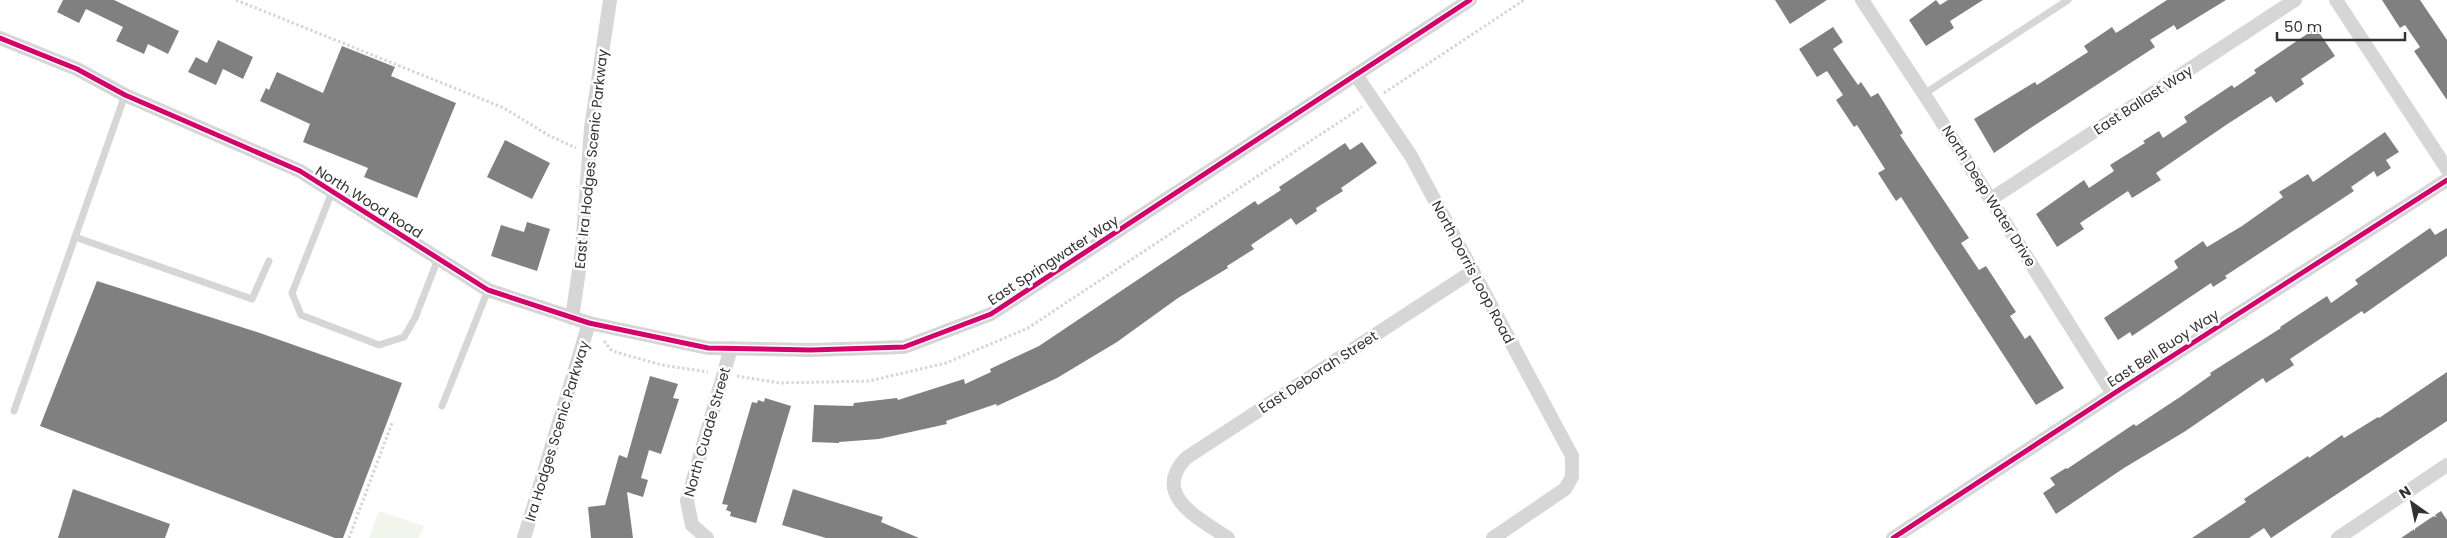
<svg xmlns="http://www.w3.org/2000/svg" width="2447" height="538" viewBox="0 0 2447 538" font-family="Poppins,sans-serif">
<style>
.green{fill:#f3f6ed}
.building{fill:#808080}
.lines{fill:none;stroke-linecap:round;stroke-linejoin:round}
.path{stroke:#d6d6d6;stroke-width:3;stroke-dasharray:2.5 2.5;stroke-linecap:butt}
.service{stroke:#d6d6d6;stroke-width:7}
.minor{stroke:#d6d6d6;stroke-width:14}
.cycleway-casing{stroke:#fff;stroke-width:8}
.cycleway{stroke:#d6006c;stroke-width:5}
.labels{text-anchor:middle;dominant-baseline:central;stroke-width:5;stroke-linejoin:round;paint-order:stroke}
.street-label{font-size:14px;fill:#323232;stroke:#fff}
</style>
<rect width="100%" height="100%" fill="#fff"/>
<path class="green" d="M379 511 424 526 419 538H369Z"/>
<g class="building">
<path d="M63 0H114L179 31 168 54 148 44 144 54 116 41 123 27 86 9 79 23 57 12Z"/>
<path d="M1775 0H1827L1790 24Z"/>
<path d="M1936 0 1940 5 1948 0H1983L1950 21 1954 28 1926 46 1909 20Z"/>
<path d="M2167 0H2226L2177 30 2174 25 2150 40 2155 47 2032 127 1994 153 1974 119 2035 82 2037 85 2088 52 2084 46 2112 27 2116 33Z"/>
<path d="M2382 0H2420L2447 40V100L2414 51 2420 47 2405 25 2400 28Z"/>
<path d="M1833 27 1843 42 1833 49 1858 85 1861 82 1871 97 1878 93 1903 133 1900 135 1969 238 1961 243 1979 270 1986 266 2016 312 2010 316 2025 339 2030 335 2064 388 2036 405 1901 197 1896 201 1878 173 1885 169 1857 125 1854 127 1836 100 1843 95 1827 71 1817 77 1799 49Z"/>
<path d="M2316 28 2335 56 2301 79 2304 84 2276 103 2271 96 2226 125 2156 173 2161 180 2132 198 2128 191 2080 223 2084 229 2057 247 2036 214 2084 180 2089 188 2114 171 2110 165 2145 143 2143 141 2159 131 2163 138 2187 122 2184 117 2232 85 2234 88 2256 73 2254 70Z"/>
<path d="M218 40 253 57 243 79 223 69 216 85 188 72 196 57 207 63Z"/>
<path d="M342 46 395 67 391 76 456 103 417 198 364 177 368 168 303 142 310 124 260 101 266 88 269 90 277 72 323 93Z"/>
<path d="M2385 132 2399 152 2386 160 2391 168 2377 177 2374 171 2351 187 2354 191 2225 276 2227 278 2213 287 2211 283 2132 336 2130 332 2118 340 2104 318 2178 268 2174 261 2203 241 2207 247 2242 226 2283 197 2279 192 2308 174 2313 182Z"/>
<path d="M505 140 550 163 532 199 487 177Z"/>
<path d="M1362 142 1377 163 1341 188 1343 191 1316 208 1317 211 1296 225 1291 218 1251 245 1254 249 1227 266 1228 268 1178 298 1117 342 1057 378 997 406 996 404 946 421 947 424 879 439 839 442V443L812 442 814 405 853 406 854 403 897 398 898 400 964 379 965 384 991 372 990 369 1039 346 1255 201 1258 205 1281 190 1279 187 1345 143 1350 150Z"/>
<path d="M527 222 550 229 537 271 491 256 501 225 524 232Z"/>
<path d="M2430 228 2435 235 2447 228V256L2364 314 2362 311 2290 359 2294 365 2266 383 2263 378 2184 432 2124 468 2056 514 2043 493 2055 485 2050 478 2066 468 2067 469 2134 424 2136 426 2180 397 2211 375 2210 373 2281 328 2280 327 2327 296 2331 303 2358 284 2355 280Z"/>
<path d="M97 281 257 332 402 383 343 538H335L40 426Z"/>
<path d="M2447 372V421L2292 524 2271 538 2264 528 2249 538H2192L2246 502 2244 499 2308 456 2309 458 2342 435 2344 438 2378 417 2379 418Z"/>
<path d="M650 376 678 384 673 398 679 399 661 454 649 450 641 478 648 480 643 497 627 492 633 538H591L588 507 605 505 619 455 627 458Z"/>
<path d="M765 398 791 406 756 523 730 516 731 512 726 510 728 505 722 504 752 402 757 403 758 400 764 402Z"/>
<path d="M73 489 170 524 165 538H58Z"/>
<path d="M793 489 883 517 881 522 919 538H826L782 525Z"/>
<path d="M2441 511 2447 520V538H2401Z"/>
</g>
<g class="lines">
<g class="path">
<path d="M236 0 504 108 548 135 576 148"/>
<path d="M1384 93 1524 0"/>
<path d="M604 341 612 351 662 365 708 372"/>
<path d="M737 376 780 383 869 381 946 363 1028 328 1362 107"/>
<path d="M349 538 392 423"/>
</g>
<g class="service">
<path d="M1924 94 2068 0"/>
<path d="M332 192 292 293 301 315 379 345 404 337 415 318 438 259"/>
<path d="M75 237 252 299 269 261"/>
<path d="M442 406 488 290"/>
<path d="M14 411 125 95"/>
</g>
<g class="minor">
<path d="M1862 0 1933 108 2113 394"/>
<path d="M2336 0 2447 169"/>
<path d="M0 38 77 69 125 95 300 171 488 290 589 323 708 348 811 350 904 347 991 314 1470 0"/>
<path d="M1356 75 1411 156 1572 456V477L1565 489 1493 538"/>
<path d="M1991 199 2295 0"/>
<path d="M572 318 582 250 591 128 610 0"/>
<path d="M524 538 589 323"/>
<path d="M707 538 692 525 687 501 731 348"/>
<path d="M1228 538C1202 520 1150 496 1186 458L1473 271"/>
<path d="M1893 538 2113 394 2447 180"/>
<path d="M2338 538 2447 465"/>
</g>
<defs>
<g id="cycleway">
<path d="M0 38 77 69 125 95 300 171 488 290 589 323 708 348 811 350 904 347 991 314 1470 0"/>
<path d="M1893 538 2113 394 2447 180"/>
</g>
</defs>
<use href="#cycleway" class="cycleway-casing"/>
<use href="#cycleway" class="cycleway"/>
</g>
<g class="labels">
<g class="street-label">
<text transform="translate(2143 100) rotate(-33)">East Ballast Way</text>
<text transform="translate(591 159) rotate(-84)">East Ira Hodges Scenic Parkway</text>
<text transform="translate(1989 196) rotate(58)">North Deep Water Drive</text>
<text transform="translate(369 202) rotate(32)">North Wood Road</text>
<text transform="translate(1053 260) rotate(-33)">East Springwater Way</text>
<text transform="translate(1473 272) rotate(62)">North Dorris Loop Road</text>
<text transform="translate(2163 348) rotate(-33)">East Bell Buoy Way</text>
<text transform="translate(1318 372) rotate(-33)">East Deborah Street</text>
<text transform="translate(557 431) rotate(-73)">Ira Hodges Scenic Parkway</text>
<text transform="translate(707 432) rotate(-74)">North Cuade Street</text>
</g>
</g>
<g transform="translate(2412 503) rotate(327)" stroke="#ffffff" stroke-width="4" paint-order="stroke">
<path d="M0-4L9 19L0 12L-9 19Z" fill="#323232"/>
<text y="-8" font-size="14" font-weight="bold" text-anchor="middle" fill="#323232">N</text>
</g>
<path d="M2277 32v8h128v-8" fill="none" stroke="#323232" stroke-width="2.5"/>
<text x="2284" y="32" font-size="15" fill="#323232" stroke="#ffffff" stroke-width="4" paint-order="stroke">50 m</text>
</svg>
